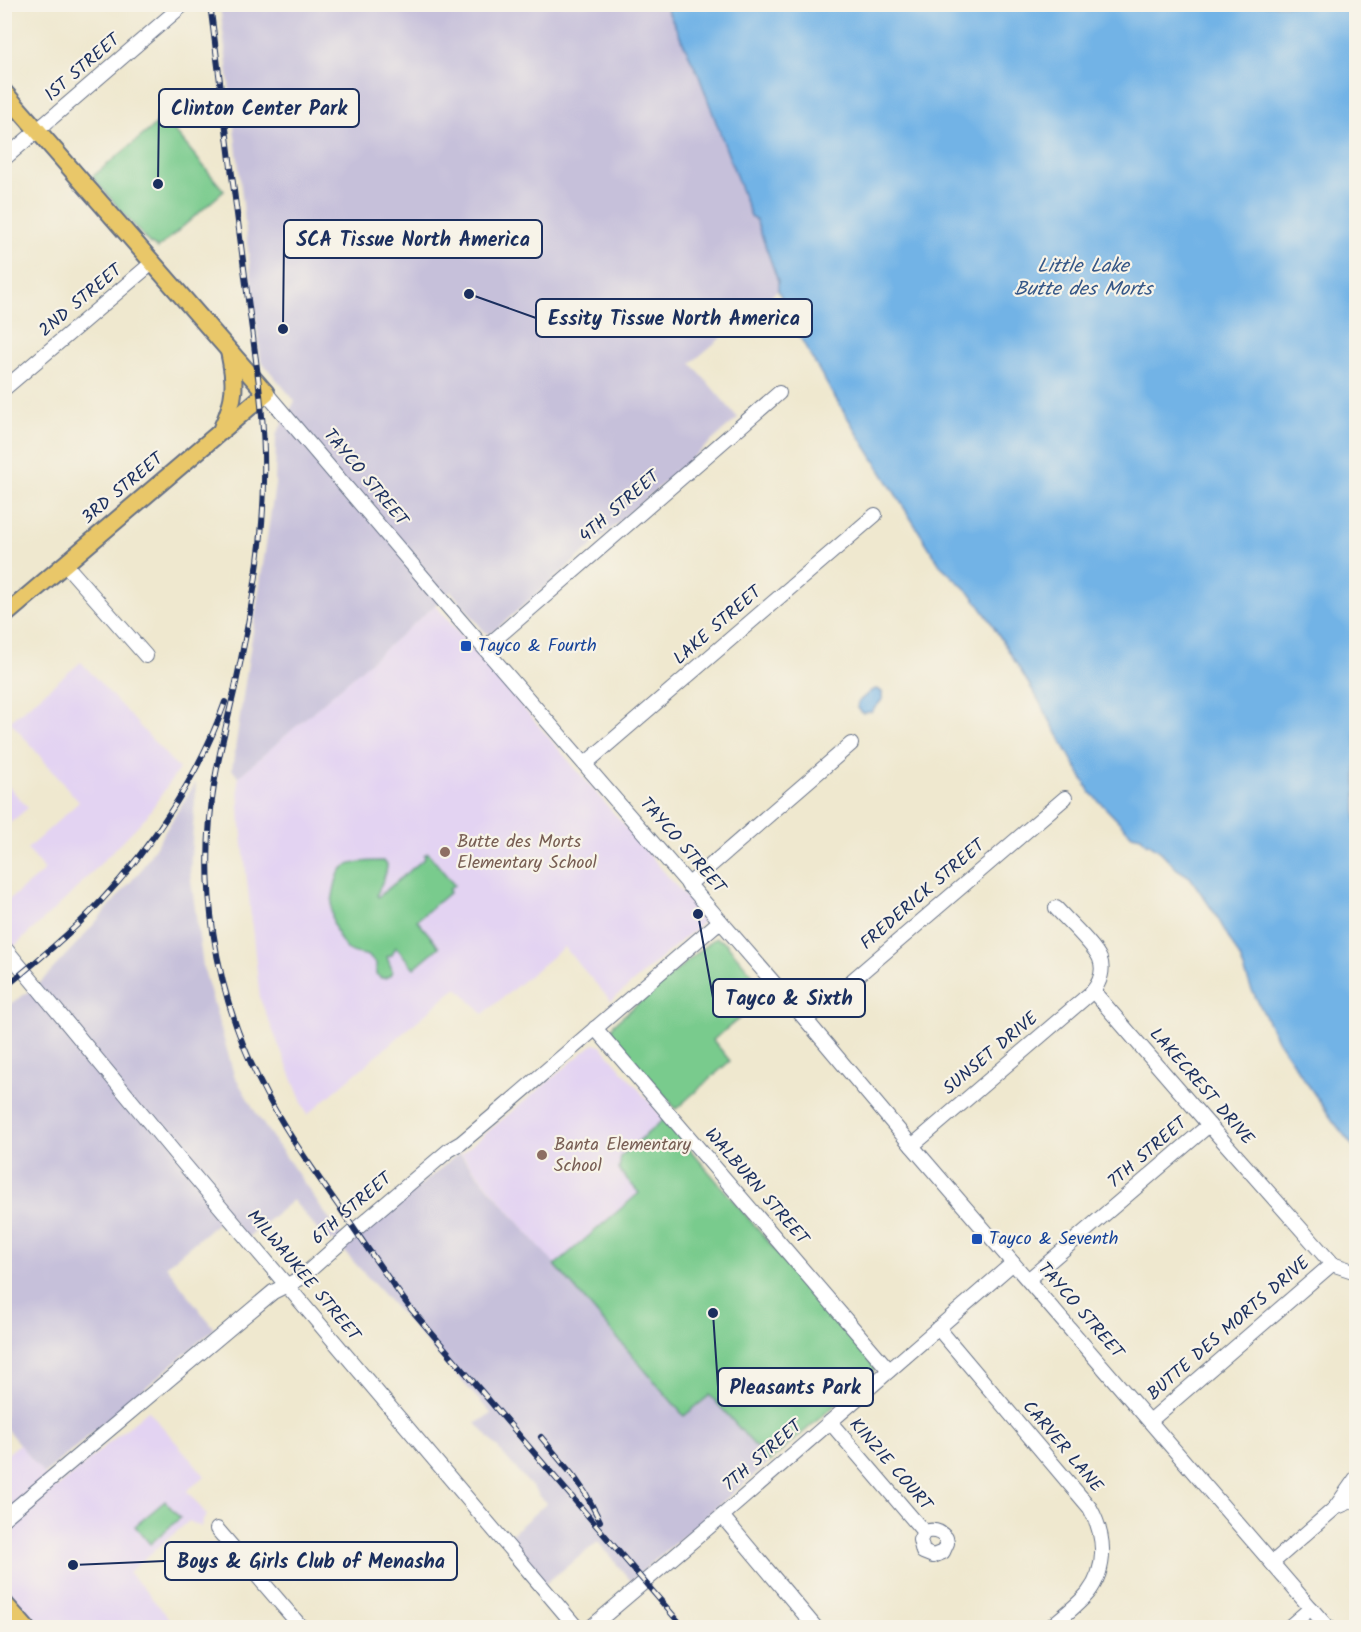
<svg xmlns="http://www.w3.org/2000/svg" width="1361" height="1632" viewBox="0 0 1361 1632" font-family="Kalam,sans-serif">
<style>
.built{fill:#e3d3f2}
.industrial{fill:#c6c0da}
.green{fill:#79cb8d;stroke:#4a7d76;stroke-width:1.5}
.water{fill:#72b3e6;stroke:#4671a2;stroke-width:1.5}
.lines{fill:none;stroke-linecap:round;stroke-linejoin:round}
.minor-casing{stroke:#657086;stroke-width:16}
.major-casing{stroke:#657086;stroke-width:20}
.minor{stroke:#fff;stroke-width:14}
.major{stroke:#e9c769;stroke-width:16}
.rail-casing{stroke:#1b2f5e;stroke-width:6}
.rail{stroke:#f7f3e8;stroke-width:4;stroke-dasharray:11;stroke-linecap:butt}
.transit-dot{fill:#1a4fb4;stroke:#f7f3e8;stroke-width:2}
.education-dot{fill:#8d6e63;stroke:#f7f3e8;stroke-width:2}
.labels{text-anchor:middle;dominant-baseline:central;stroke-width:4.5;stroke-linejoin:round;paint-order:stroke}
.street-label{font-size:18px;fill:#1b2f5e;stroke:#f7f3e8}
.transit-label{font-size:18px;fill:#164399;stroke:#f7f3e8;text-anchor:start}
.education-label{font-size:18px;fill:#785e54;stroke:#f7f3e8;text-anchor:start}
.water-label{font-size:20px;font-style:italic;fill:#355787;stroke:#f7f3e8}
.leader{fill:none;stroke:#1b2f5e;stroke-width:2}
.callout-dot{fill:#1b2f5e;stroke:#f7f3e8;stroke-width:2}
.callout{fill:#f7f3e8;stroke:#1b2f5e;stroke-width:2}
.callout-label{font-size:20px;text-anchor:middle;font-weight:bold;fill:#1b2f5e}
</style>
<rect width="100%" height="100%" fill="#f7f3e8"/>
<filter id="ink" filterUnits="userSpaceOnUse"><feTurbulence type="fractalNoise" baseFrequency=".0167" numOctaves="2"/><feDisplacementMap in="SourceGraphic" scale="12" xChannelSelector="R" yChannelSelector="G"/><feConvolveMatrix kernelMatrix="1 2 1 2 8 2 1 2 1" color-interpolation-filters="sRGB"/></filter>
<filter id="wash" filterUnits="userSpaceOnUse"><feTurbulence type="fractalNoise" baseFrequency=".008" numOctaves="4" result="noise"/><feDisplacementMap in="SourceGraphic" scale="24" xChannelSelector="R" yChannelSelector="G"/><feGaussianBlur stdDeviation="1.35" result="paint"/><feColorMatrix in="noise" values="0 0 0 0 0 0 0 0 0 0 0 0 0 0 0 0 0 1.4 0 .05"/><feComposite in="paint" operator="in"/></filter>
<g filter="url(#wash)">
<rect width="100%" height="100%" fill="#efe8cf"/>
<g class="built">
<path d="M435 605 702 916V923L611 1001 564 947 483 1014 457 987 307 1115 260 999 239 808 238 777Z"/>
<path d="M81 662 179 769 146 817 67 898 8 952 5 947 4 904 45 870 27 849 79 802 10 721Z"/>
<path d="M4 781 28 808 5 827H4Z"/>
<path d="M595 1044 602 1047 664 1119 621 1156 619 1170 639 1193 555 1265 461 1154 592 1045Z"/>
<path d="M148 1410 205 1476 187 1491 207 1515 202 1521 201 1527 189 1521 129 1572 177 1627H40L5 1587 4 1457 19 1444 56 1488Z"/>
</g>
<g class="industrial">
<path d="M220 5H665L699 76 751 216 756 220 778 281V290L691 363 738 418 492 633 487 634 483 630 451 591 238 777 232 769 275 485 276 435 295 401 261 361Z"/>
<path d="M196 782 190 873 203 966 234 1075 259 1118 348 1246 459 1153 684 1415 710 1394 769 1462 631 1581 598 1542 542 1586 504 1541 546 1503 476 1423 492 1414 333 1239 328 1243 293 1200 247 1238 227 1215 166 1266 214 1329 44 1474 5 1427 4 1008 37 986 80 940 141 870Z"/>
</g>
<g class="green">
<path d="M164 118 224 191 158 248 149 243 92 177Z"/>
<path d="M428 853 454 885 449 890 450 892 417 920 439 947 414 968 396 947 392 955 387 957 392 970 391 975 385 978H381L376 974V963C372 960 369 956 365 955 359 954 352 953 347 949 340 942 333 926 332 916 330 907 336 872 343 868 353 861 371 861 383 861L387 864C388 874 380 885 377 895L378 897 425 858 424 855Z"/>
<path d="M716 938 725 942 769 994 713 1040 730 1061 676 1109 612 1035 611 1032 614 1024 711 941Z"/>
<path d="M664 1119 874 1366V1371L871 1374 769 1462 710 1395 684 1416 555 1265 639 1193 619 1170 621 1156Z"/>
<path d="M165 1501 180 1518 150 1544 135 1526Z"/>
</g>
<g class="water">
<path d="M665 5H1356V1150L1333 1121 1278 1041 1251 988 1240 958 1216 915 1190 877 1177 869 1161 852 1148 843 1147 844 1141 837 1132 835 1090 792 1035 694 989 619 972 595 940 565 831 391 796 330 778 290V281L756 220 751 216 699 76Z"/>
<path d="M876 689 882 692V700L871 712 862 713 858 708V702L871 691Z"/>
</g>
</g>
<g filter="url(#ink)">
<g class="lines">
<defs>
<g id="minor">
<path d="M4 159 184 4"/>
<path d="M4 389 152 263"/>
<path d="M266 393 439 596 806 1020 912 1146 1328 1628"/>
<path d="M65 564 146 656"/>
<path d="M485 648 779 393"/>
<path d="M585 764 875 515"/>
<path d="M688 885 851 744"/>
<path d="M4 947 178 1157 577 1628"/>
<path d="M1093 991 1209 1125 1332 1264 1356 1272"/>
<path d="M806 1020 1065 798"/>
<path d="M595 1028 889 1370"/>
<path d="M912 1146 1093 991C1100 982 1104 970 1100 959 1096 947 1066 919 1056 908"/>
<path d="M1028 1280 1209 1125"/>
<path d="M938 1328 1090 1508C1105 1535 1108 1567 1088 1593 1077 1606 1062 1617 1049 1628"/>
<path d="M1150 1421 1332 1264"/>
<path d="M830 1422 924 1532 920 1540 923 1552 933 1556 943 1552 947 1543 946 1538C940 1531 933 1529 924 1532"/>
<path d="M1335 1508 1356 1499"/>
<path d="M722 1516 816 1628"/>
<path d="M4 1518 273 1292 301 1278 355 1230 449 1150 461 1143 504 1107 720 921"/>
<path d="M217 1529 302 1628"/>
<path d="M1272 1563 1335 1508 1356 1478"/>
<path d="M590 1628 722 1516 1013 1263"/>
<path d="M1288 1628 1311 1608"/>
</g>
<g id="major">
<path d="M4 92 266 393 4 616"/>
<path d="M222 428C236 398 236 383 229 351"/>
<path d="M4 1603 26 1628"/>
</g>
</defs>
<use href="#minor" class="minor-casing"/>
<use href="#major" class="major-casing"/>
<use href="#minor" class="minor"/>
<use href="#major" class="major"/>
<defs>
<g id="rail">
<path d="M210 4C222 98 234 191 246 284 254 349 266 416 264 482 263 553 249 623 234 692 227 721 220 750 215 779 198 882 213 987 259 1080 281 1125 311 1167 340 1208 363 1242 386 1276 411 1309L684 1628"/>
<path d="M4 988C37 961 71 933 100 902 152 847 200 774 225 702"/>
<path d="M541 1437 575 1478 586 1494 600 1521"/>
</g>
</defs>
<use href="#rail" class="rail-casing"/>
<use href="#rail" class="rail"/>
</g>
</g>
<g class="transit-dot">
<rect x="460" y="640" width="12" height="12" rx="3"/>
<rect x="971" y="1233" width="12" height="12" rx="3"/>
</g>
<g class="education-dot">
<circle cx="445" cy="852" r="6"/>
<circle cx="542" cy="1155" r="6"/>
</g>
<g class="labels">
<g class="street-label">
<text transform="translate(83 68) rotate(-41)">1ST STREET</text>
<text transform="translate(81 301) rotate(-40)">2ND STREET</text>
<text transform="translate(365 478) rotate(50)">TAYCO STREET</text>
<text transform="translate(123 489) rotate(-40)">3RD STREET</text>
<text transform="translate(620 507) rotate(-41)">4TH STREET</text>
<text transform="translate(718 626) rotate(-41)">LAKE STREET</text>
<text transform="translate(682 846) rotate(49)">TAYCO STREET</text>
<text transform="translate(923 895) rotate(-41)">FREDERICK STREET</text>
<text transform="translate(991 1054) rotate(-40)">SUNSET DRIVE</text>
<text transform="translate(1201 1087) rotate(49)">LAKECREST DRIVE</text>
<text transform="translate(1148 1153) rotate(-41)">7TH STREET</text>
<text transform="translate(756 1187) rotate(49)">WALBURN STREET</text>
<text transform="translate(352 1209) rotate(-41)">6TH STREET</text>
<text transform="translate(303 1276) rotate(50)">MILWAUKEE STREET</text>
<text transform="translate(1080 1311) rotate(49)">TAYCO STREET</text>
<text transform="translate(1229 1329) rotate(-41)">BUTTE DES MORTS DRIVE</text>
<text transform="translate(1062 1447) rotate(50)">CARVER LANE</text>
<text transform="translate(763 1456) rotate(-41)">7TH STREET</text>
<text transform="translate(890 1465) rotate(49)">KINZIE COURT</text>
</g>
<g class="transit-label">
<text x="478" y="646">Tayco &amp; Fourth</text>
<text x="989" y="1239">Tayco &amp; Seventh</text>
</g>
<g class="education-label">
<text x="457" y="842">Butte des Morts<tspan x="457" dy="21">Elementary School</tspan></text>
<text x="554" y="1145">Banta Elementary<tspan x="554" dy="21">School</tspan></text>
</g>
<g class="water-label">
<text x="1083" y="267">Little Lake<tspan x="1083" dy="23">Butte des Morts</tspan></text>
</g>
</g>
<path class="leader" d="M158 184L159 108M283 329L284 239M469 294L536 318M698 914L713 998M713 1313L718 1387M73 1565L165 1561"/>
<g class="callout-dot">
<circle cx="158" cy="184" r="6"/>
<circle cx="283" cy="329" r="6"/>
<circle cx="469" cy="294" r="6"/>
<circle cx="698" cy="914" r="6"/>
<circle cx="713" cy="1313" r="6"/>
<circle cx="73" cy="1565" r="6"/>
</g>
<g class="callout">
<rect x="159" y="89" width="200" height="38" rx="6"/>
<rect x="284" y="220" width="258" height="38" rx="6"/>
<rect x="536" y="299" width="276" height="38" rx="6"/>
<rect x="713" y="979" width="152" height="38" rx="6"/>
<rect x="718" y="1368" width="155" height="38" rx="6"/>
<rect x="165" y="1542" width="292" height="38" rx="6"/>
</g>
<g class="callout-label">
<text x="259" y="115">Clinton Center Park</text>
<text x="413" y="246">SCA Tissue North America</text>
<text x="674" y="325">Essity Tissue North America</text>
<text x="789" y="1005">Tayco &amp; Sixth</text>
<text x="795" y="1394">Pleasants Park</text>
<text x="311" y="1568">Boys &amp; Girls Club of Menasha</text>
</g>
<rect width="1361" height="1632" fill="none" stroke="#f7f3e8" stroke-width="24"/>
</svg>
